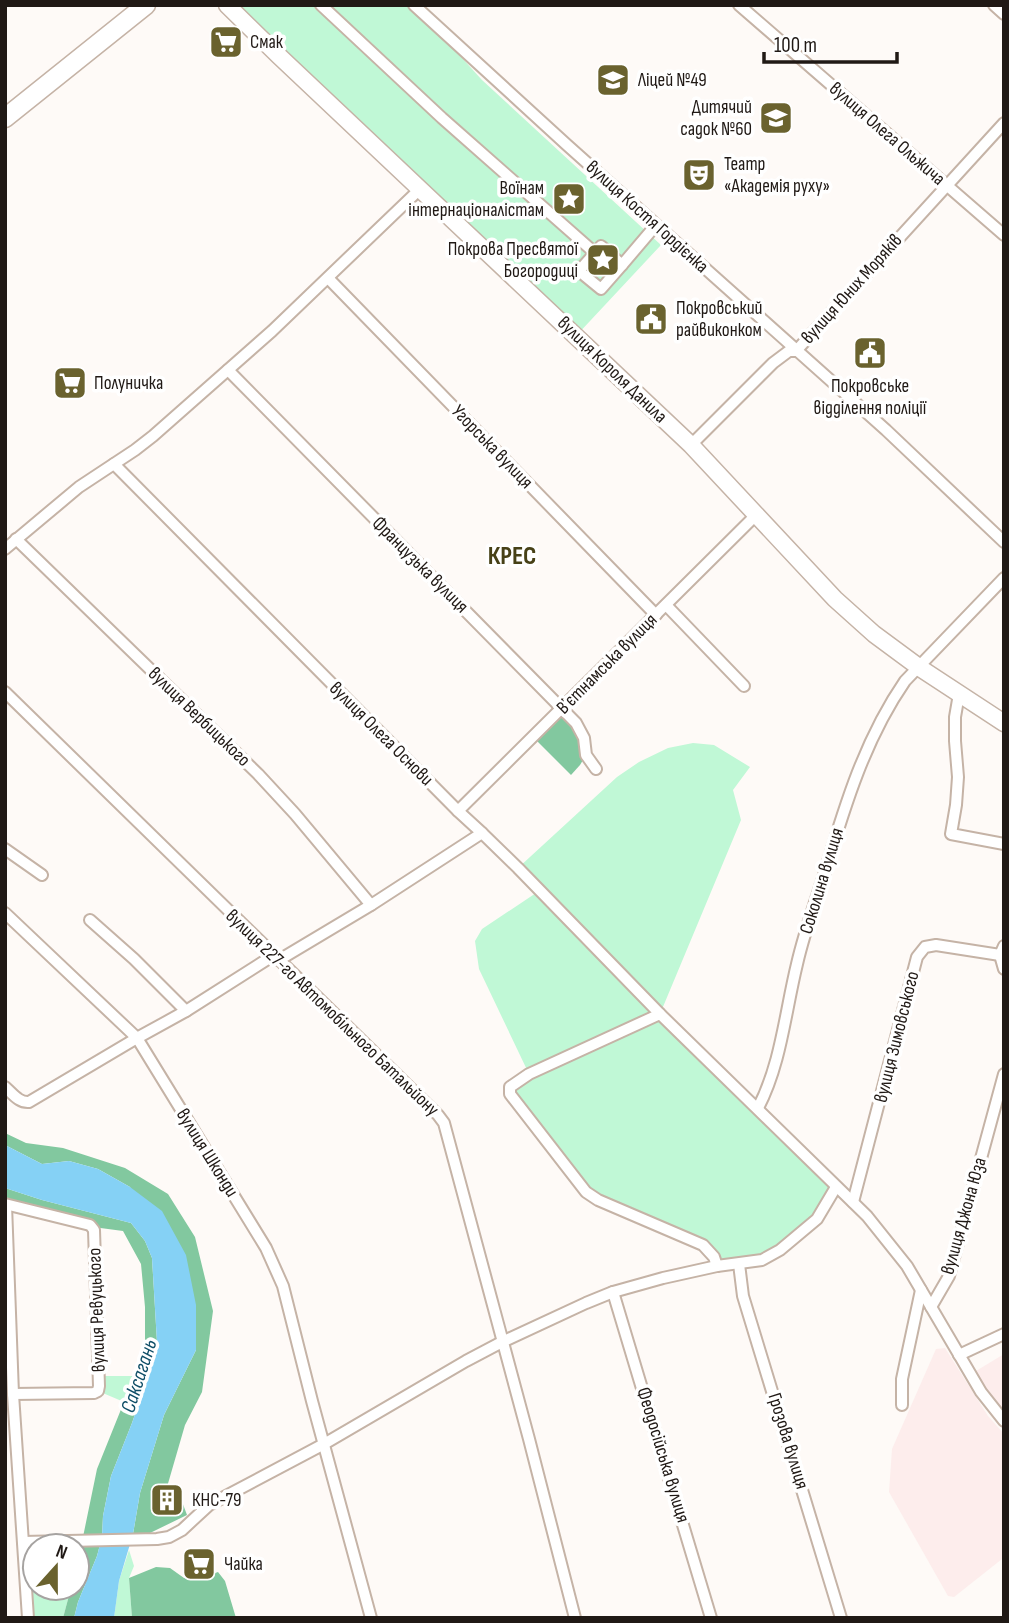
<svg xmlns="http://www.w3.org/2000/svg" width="1009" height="1623" viewBox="0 0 1009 1623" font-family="'Sofia Sans Condensed',sans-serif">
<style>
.industrial{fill:#fdedec}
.green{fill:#c0f8d6}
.forest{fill:#82c89f}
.water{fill:#85d1f5}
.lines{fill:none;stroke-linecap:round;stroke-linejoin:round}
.street-casing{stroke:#c5b3a6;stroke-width:14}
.secondary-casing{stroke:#c5b3a6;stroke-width:19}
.primary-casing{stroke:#c5b3a6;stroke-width:21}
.street{stroke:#fff;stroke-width:10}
.secondary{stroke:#fff;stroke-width:16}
.primary{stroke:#fff;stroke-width:18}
.labels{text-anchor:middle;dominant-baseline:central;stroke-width:7;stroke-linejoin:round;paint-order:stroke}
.poi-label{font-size:19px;fill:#201915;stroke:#fff;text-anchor:start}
.street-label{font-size:19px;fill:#201915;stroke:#fff}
.water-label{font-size:21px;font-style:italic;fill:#0f4e67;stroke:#fff}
.district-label{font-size:26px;font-weight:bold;fill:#474117;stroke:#fff}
</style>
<rect width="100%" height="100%" fill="#fefaf7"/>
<g class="industrial">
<path d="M945 1348 988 1416 1004 1434V1559H1002L954 1597 948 1596 889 1492 892 1449 936 1349Z"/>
<path d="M1004 1354V1416L998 1410 976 1371Z"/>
</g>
<g class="green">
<path d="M227 5H414L482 80 661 245 576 336Z"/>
<path d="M693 743 714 745 750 767 733 790 741 820 660 1014 836 1187 824 1207 780 1250 717 1266 709 1250 598 1200 510 1094 529 1074 479 969 475 941 482 929 539 891 518 868 617 777 639 762 668 748Z"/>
<path d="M99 1376H136L124 1402 98 1391Z"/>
<path d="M83 1540 77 1566V1546H35V1588H71L63 1618H28L23 1542Z"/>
<path d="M129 1550 134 1566 129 1578 132 1618H114L119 1581Z"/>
</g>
<g class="forest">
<path d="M562 709 576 723 586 755 580 765 571 775 533 737Z"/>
<path d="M5 1133 26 1143 63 1148 125 1168 168 1194 195 1237 213 1311 202 1392 185 1425 167 1487 178 1491 187 1515 150 1533 133 1534 140 1493 164 1415 196 1350 130 1187 98 1169 69 1161 42 1164 5 1145Z"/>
<path d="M5 1188 42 1200 131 1223 145 1241 152 1258 157 1342 149 1373 132 1423 111 1476 103 1516 102 1537 97 1556 78 1602 74 1618H63L71 1588H77V1566L97 1469 124 1402 136 1376 145 1343V1307L141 1264 123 1231 93 1227 5 1204Z"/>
<path d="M156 1567 170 1568 184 1578 195 1580 218 1572 225 1581 236 1618H132L129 1578Z"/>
</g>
<path class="water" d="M5 1145 42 1164 69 1161 98 1169 130 1187 162 1211 186 1255 196 1305V1350L164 1415 140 1493 133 1534 119 1581 114 1618H74L78 1602 97 1556 102 1537 103 1516 111 1476 132 1423 149 1373 157 1342 152 1258 145 1241 131 1223 42 1200 5 1188Z"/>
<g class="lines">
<defs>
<g id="street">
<path d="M321 5 442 118 595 253 601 246 622 265 656 225"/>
<path d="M414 5 567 145 886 430 1004 542"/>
<path d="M739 5 1004 235"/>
<path d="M994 5 1004 14"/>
<path d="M595 253 579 271 601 289 622 265"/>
<path d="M328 278 656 615"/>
<path d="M228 370 576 723 584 738 586 755 596 769"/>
<path d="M691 445 773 363 789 351H796L1004 123"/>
<path d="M114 464 458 811 482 833 371 905 279 960"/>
<path d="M16 539 258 774 295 814 371 905"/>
<path d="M5 549 79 487 135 450 153 436 272 331 420 189"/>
<path d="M666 605 744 686"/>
<path d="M5 692 438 1115 444 1123 529 1439 575 1618"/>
<path d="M959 694 955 717V741L958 777 956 805 951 834 1004 844"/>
<path d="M458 811 756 515"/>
<path d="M482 833 518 868 660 1014 867 1216 907 1266 981 1392 1004 1421"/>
<path d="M5 849 42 875"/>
<path d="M5 913 137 1038 266 1248 283 1286 312 1401 371 1618"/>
<path d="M90 920 134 959 186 1011"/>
<path d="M1004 946 1000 955 1004 969"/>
<path d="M660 1014 529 1074 510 1087V1094L586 1192 598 1200 703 1245 714 1257 717 1266"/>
<path d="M5 1087C13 1094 19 1103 29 1102L137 1038 186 1011 274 955"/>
<path d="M758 1108C781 1064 785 1013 797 964 804 933 815 903 825 872 845 805 865 739 905 681L1004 578"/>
<path d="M853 1202 917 957 925 947 936 945 1000 955"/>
<path d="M5 1204 90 1225 94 1230 99 1386 98 1391 94 1393 13 1394"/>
<path d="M6 1205 13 1394 28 1618"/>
<path d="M739 1264 743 1296 841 1618"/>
<path d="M613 1292 711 1618"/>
<path d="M931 1307 949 1276 1004 1074"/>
<path d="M959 1355 1004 1334"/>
<path d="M902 1405V1379L921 1290"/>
<path d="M23 1542 157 1539 169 1537 182 1530 209 1505 324 1444 466 1361 502 1342 586 1303 613 1292 663 1278 717 1266 762 1260 780 1250 817 1219 836 1187"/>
</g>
<path id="secondary" d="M227 5 279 56 691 445 835 599 874 634 920 668 1004 723"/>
<path id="primary" d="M5 118 146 5"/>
</defs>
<use href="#street" class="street-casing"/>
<use href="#secondary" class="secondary-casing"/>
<use href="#primary" class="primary-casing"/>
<use href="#street" class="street"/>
<use href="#secondary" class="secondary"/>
<use href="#primary" class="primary"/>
</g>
<defs>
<symbol id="supermarket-square" viewBox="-11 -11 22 22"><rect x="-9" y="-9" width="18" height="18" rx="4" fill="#6a622e" stroke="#fff"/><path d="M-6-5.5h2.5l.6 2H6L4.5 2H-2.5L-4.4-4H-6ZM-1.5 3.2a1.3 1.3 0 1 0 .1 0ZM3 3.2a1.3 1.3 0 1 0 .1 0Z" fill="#fff"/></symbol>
<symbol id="school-square" viewBox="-11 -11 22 22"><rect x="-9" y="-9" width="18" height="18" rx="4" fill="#6a622e" stroke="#fff"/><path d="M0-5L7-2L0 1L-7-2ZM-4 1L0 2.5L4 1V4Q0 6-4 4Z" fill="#fff"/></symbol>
<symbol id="theatre-square" viewBox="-11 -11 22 22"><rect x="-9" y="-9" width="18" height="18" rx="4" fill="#6a622e" stroke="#fff"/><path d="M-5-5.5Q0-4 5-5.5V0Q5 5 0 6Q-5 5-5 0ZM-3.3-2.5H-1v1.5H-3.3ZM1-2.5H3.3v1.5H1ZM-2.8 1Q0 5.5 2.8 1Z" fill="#fff"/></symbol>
<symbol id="sight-square" viewBox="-11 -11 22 22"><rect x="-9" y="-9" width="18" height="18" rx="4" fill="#6a622e" stroke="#fff"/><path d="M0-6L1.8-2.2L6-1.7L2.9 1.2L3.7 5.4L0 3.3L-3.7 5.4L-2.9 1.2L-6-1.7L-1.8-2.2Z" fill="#fff"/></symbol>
<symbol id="civic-square" viewBox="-11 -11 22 22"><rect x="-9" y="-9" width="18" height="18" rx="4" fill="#6a622e" stroke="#fff"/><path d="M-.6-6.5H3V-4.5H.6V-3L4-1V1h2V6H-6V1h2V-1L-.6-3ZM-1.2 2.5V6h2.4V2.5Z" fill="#fff"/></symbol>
<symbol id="building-square" viewBox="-11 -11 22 22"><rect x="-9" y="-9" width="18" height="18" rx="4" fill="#6a622e" stroke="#fff"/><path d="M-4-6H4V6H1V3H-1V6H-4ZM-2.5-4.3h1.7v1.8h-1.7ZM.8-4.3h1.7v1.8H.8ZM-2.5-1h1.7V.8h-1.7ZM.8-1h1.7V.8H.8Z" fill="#fff"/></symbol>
</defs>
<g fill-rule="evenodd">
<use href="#supermarket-square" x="207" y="23" width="38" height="38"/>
<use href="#school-square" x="594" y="61" width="38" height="38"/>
<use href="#school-square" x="757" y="99" width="38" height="38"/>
<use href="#theatre-square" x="680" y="156" width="38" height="38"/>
<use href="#sight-square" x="550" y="180" width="38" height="38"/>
<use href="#sight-square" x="584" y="241" width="38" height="38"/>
<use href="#civic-square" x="632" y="300" width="38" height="38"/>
<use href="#civic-square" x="851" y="334" width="38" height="38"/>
<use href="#supermarket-square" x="51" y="364" width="38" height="38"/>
<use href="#building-square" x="148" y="1481" width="38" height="38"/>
<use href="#supermarket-square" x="180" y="1545" width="38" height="38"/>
</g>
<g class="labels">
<g class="poi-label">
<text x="250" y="42">Смак</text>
<text x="638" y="80">Ліцей №49</text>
<text x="752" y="107" text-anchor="end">Дитячий<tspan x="752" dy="22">садок №60</tspan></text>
<text x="724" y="164">Театр<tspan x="724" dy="22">«Академія руху»</tspan></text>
<text x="544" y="188" text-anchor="end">Воїнам<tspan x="544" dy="22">інтернаціоналістам</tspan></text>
<text x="578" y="249" text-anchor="end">Покрова Пресвятої<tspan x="578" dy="22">Богородиці</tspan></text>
<text x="676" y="308">Покровський<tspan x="676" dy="22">райвиконком</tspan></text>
<text x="94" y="383">Полуничка</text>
<text x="870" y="386" text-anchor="middle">Покровське<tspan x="870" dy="22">відділення поліції</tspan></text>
<text x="192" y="1500">КНС-79</text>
<text x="224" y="1564">Чайка</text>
</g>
<g class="street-label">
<text transform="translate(887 134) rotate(41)">вулиця Олега Ольжича</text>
<text transform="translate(647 217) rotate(42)">вулиця Костя Гордієнка</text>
<text transform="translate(852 289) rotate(-48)">вулиця Юних Моряків</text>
<text transform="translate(612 370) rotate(44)">вулиця Короля Данила</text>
<text transform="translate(492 447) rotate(46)">Угорська вулиця</text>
<text transform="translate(420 565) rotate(45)">Французька вулиця</text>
<text transform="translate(607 664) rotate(-45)">Вʼєтнамська вулиця</text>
<text transform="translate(199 717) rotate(44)">вулиця Вербицького</text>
<text transform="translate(381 734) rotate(45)">вулиця Олега Основи</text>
<text transform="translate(822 881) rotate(-73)">Соколина вулиця</text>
<text transform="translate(332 1013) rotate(44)">вулиця 227-го Автомобільного Батальйону</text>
<text transform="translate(897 1037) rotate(-76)">вулиця Зимовського</text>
<text transform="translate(207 1153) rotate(58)">вулиця Шконди</text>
<text transform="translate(964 1216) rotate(-74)">вулиця Джона Юза</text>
<text transform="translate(97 1310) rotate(-92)">вулиця Ревуцького</text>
<text transform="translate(788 1441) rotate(73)">Грозова вулиця</text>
<text transform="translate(663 1455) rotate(73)">Феодосійська вулиця</text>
</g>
<g class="water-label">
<text transform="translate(139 1376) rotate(-72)">Саксагань</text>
</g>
<g class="district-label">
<text x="512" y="556">КРЕС</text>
</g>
</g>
<rect width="1009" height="1623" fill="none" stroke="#201915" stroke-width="14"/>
<g transform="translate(56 1567) rotate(21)"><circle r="33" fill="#ffffff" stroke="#a6a3a1" stroke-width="2"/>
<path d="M0-5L12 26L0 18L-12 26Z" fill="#6a622e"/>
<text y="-10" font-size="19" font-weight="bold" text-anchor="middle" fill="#201915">N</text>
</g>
<path d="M764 52v10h133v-10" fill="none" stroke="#201915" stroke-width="3.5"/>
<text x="774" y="52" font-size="21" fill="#201915" stroke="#ffffff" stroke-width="5" paint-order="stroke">100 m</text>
</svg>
